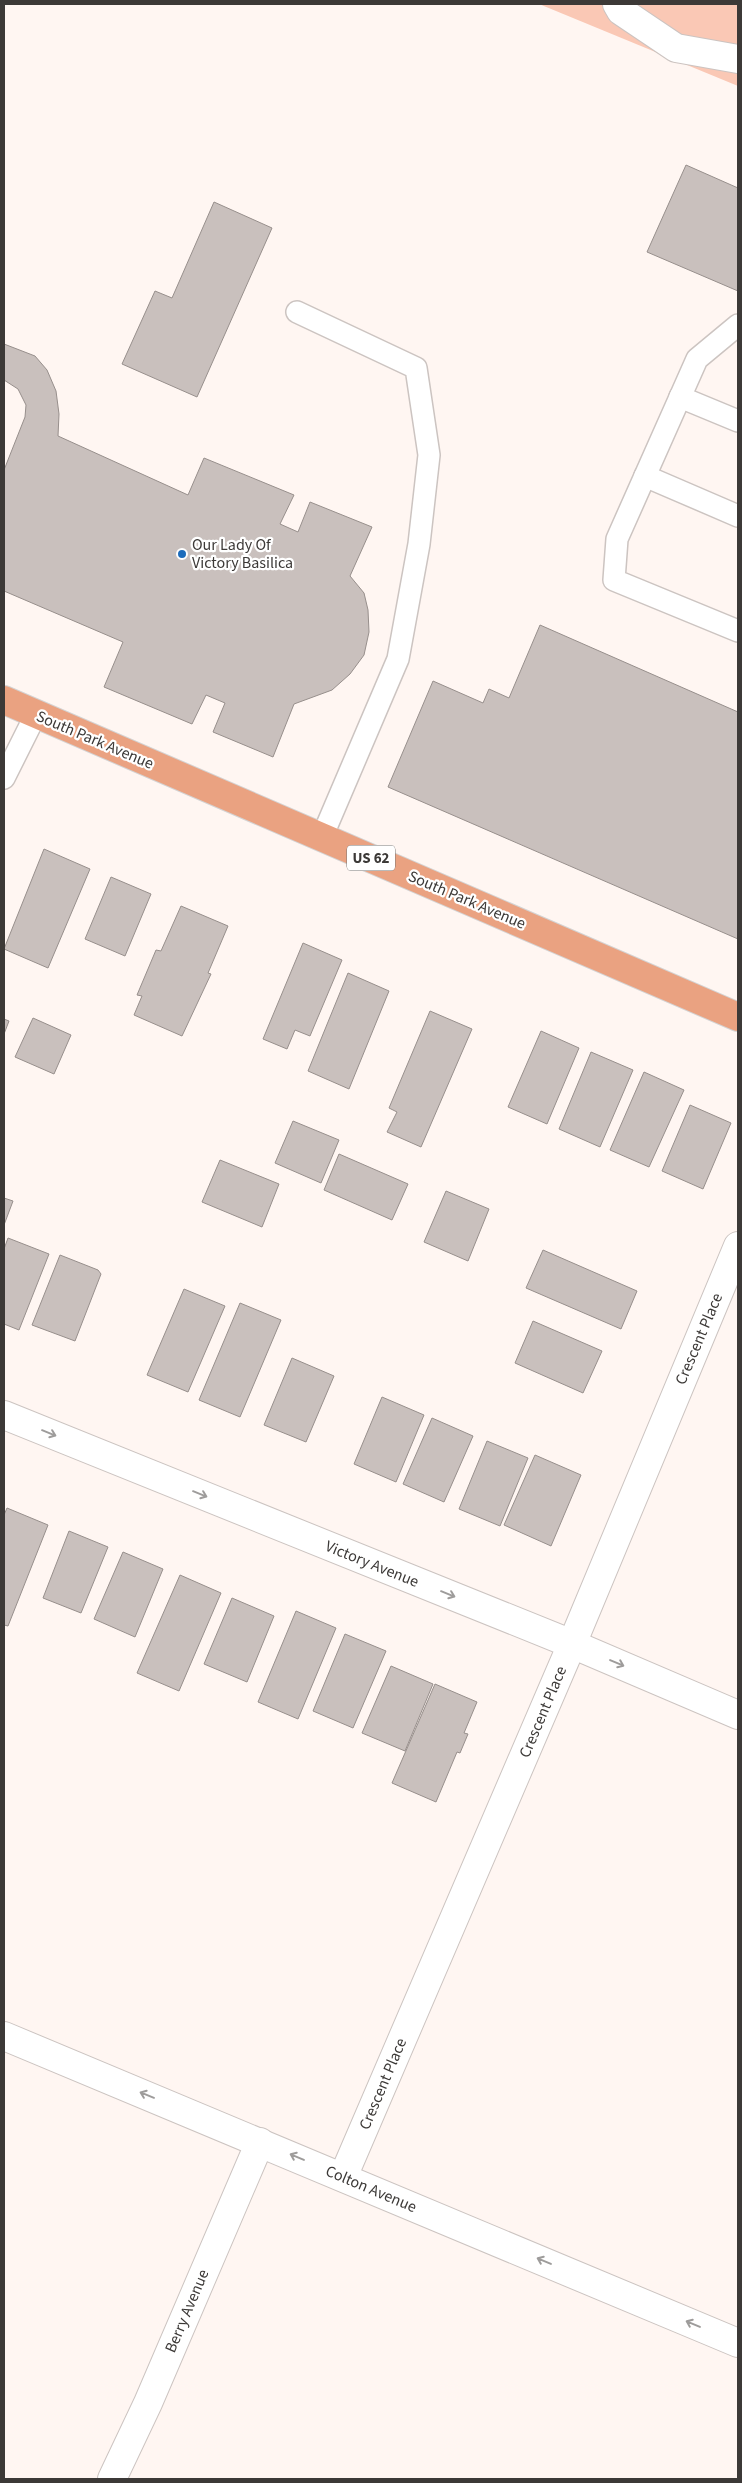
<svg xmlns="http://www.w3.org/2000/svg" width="742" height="2483" viewBox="0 0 742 2483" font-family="'Source Sans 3',sans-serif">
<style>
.green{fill:#fac8b5}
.building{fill:#c9c0bd;stroke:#978f8c}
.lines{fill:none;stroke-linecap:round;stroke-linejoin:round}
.lane-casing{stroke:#ccc4c1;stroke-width:24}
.street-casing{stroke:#ccc4c1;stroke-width:30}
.primary-casing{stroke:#d4d3d3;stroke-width:30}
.lane{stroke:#fff;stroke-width:21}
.street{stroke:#fff;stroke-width:28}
.primary{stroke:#eaa281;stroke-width:28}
.oneway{stroke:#9e9c9b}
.poi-dot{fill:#1d6cbb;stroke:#fff;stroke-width:2}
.labels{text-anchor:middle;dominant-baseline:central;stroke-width:4.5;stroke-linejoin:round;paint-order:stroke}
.shield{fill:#fff;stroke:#767473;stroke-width:1}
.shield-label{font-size:15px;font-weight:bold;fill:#3c3937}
.poi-label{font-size:16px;fill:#3c3937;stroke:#fff;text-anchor:start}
.street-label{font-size:16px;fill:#3c3937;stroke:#fff}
</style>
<rect width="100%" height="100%" fill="#fff6f2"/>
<path class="green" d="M539 4H738V86Z"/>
<g class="building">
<path d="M686 165 738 188V291L647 252Z"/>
<path d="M214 202 272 228 197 397 122 364 155 291 172 298Z"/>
<path d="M4 344 35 356 47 370 56 391 59 414 58 436 188 495 204 458 294 495 280 524 298 532 310 502 372 527 350 576 364 593 368 610 369 632 364 655 350 674 332 690 294 704 273 757 213 732 225 703 206 695 192 724 104 687 123 642 4 591V470L25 417 26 405 18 389 4 380Z"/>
<path d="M540 625 738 712V939L388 787 433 681 483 703 489 689 509 698Z"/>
<path d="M44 849 90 869 48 968 4 949Z"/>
<path d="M111 877 151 894 125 956 85 939Z"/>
<path d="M181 906 228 926 208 973 211 974 182 1036 134 1015 142 996 137 995 156 950 161 951Z"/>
<path d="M303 943 342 960 310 1036 295 1030 287 1049 263 1039Z"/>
<path d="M348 973 389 991 349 1089 308 1071Z"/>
<path d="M430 1011 472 1029 421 1147 387 1132 397 1112 389 1108Z"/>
<path d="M33 1018 71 1035 54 1074 15 1057Z"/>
<path d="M4 1019 9 1021 4 1034Z"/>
<path d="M541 1031 579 1048 547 1124 508 1107Z"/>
<path d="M591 1052 633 1070 600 1147 559 1129Z"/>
<path d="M644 1072 684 1090 649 1167 610 1150Z"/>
<path d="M690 1105 731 1123 703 1189 662 1171Z"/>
<path d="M293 1121 339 1140 321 1183 275 1163Z"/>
<path d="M339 1154 408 1184 392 1220 324 1190Z"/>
<path d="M220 1160 279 1184 262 1227 202 1202Z"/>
<path d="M446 1191 489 1209 468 1261 424 1242Z"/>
<path d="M4 1198 13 1201 4 1225Z"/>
<path d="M8 1238 49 1254 19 1330 4 1324V1249Z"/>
<path d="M543 1250 637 1291 621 1329 526 1288Z"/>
<path d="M60 1255 98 1270 101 1274 75 1341 32 1325Z"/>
<path d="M184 1289 225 1306 188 1392 147 1375Z"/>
<path d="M240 1303 281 1320 240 1417 199 1400Z"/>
<path d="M533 1321 602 1351 583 1393 515 1363Z"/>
<path d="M292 1358 334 1376 306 1442 264 1425Z"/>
<path d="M382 1397 424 1415 396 1482 354 1464Z"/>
<path d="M432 1418 473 1436 444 1502 403 1484Z"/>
<path d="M487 1441 528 1458 500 1526 459 1509Z"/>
<path d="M535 1455 581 1475 551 1546 504 1525Z"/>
<path d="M7 1508 48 1525 8 1626 4 1625V1515Z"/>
<path d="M69 1531 108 1547 81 1613 43 1598Z"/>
<path d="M123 1552 163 1569 135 1637 94 1619Z"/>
<path d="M180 1575 221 1593 179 1691 137 1673Z"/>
<path d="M232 1598 274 1616 247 1682 204 1664Z"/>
<path d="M296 1611 336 1628 298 1719 258 1702Z"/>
<path d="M345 1634 386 1651 353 1728 313 1711Z"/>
<path d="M391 1666 433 1684 405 1751 362 1733Z"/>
<path d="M435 1684 477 1702 464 1733 468 1734 460 1753 457 1752 436 1802 392 1783Z"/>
</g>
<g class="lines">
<defs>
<g id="lane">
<path d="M297 312 416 368 429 455 419 544 398 659 322 837"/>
<path d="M738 325 697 359 617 539 614 580 738 631"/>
<path d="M680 397 738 421"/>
<path d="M645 476 738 516"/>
<path d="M4 778 36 714"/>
</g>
<g id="street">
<path d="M617 4 621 11 676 48 738 59"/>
<path d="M4 1415 572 1644 738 1715"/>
<path d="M4 2036 738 2343"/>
<path d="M343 2177 572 1644 738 1246"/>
<path d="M112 2479 148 2403 260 2142"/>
</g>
<path id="primary" d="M4 700 738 1017"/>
</defs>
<use href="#lane" class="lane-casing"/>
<use href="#street" class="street-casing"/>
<use href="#primary" class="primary-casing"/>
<use href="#lane" class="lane"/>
<use href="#street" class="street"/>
<use href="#primary" class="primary"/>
</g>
<defs><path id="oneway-shaft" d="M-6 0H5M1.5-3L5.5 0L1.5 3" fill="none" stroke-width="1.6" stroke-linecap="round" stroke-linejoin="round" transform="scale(1.25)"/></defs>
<g class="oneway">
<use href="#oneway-shaft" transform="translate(49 1433) rotate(22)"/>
<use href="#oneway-shaft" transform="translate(200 1494) rotate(22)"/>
<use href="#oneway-shaft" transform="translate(448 1594) rotate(22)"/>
<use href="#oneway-shaft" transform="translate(617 1663) rotate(23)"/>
<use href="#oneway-shaft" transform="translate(147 2095) rotate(-158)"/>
<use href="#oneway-shaft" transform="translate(297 2157) rotate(-157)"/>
<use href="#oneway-shaft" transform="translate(544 2261) rotate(-157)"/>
<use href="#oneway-shaft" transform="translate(693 2324) rotate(-157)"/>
</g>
<circle class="poi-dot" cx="182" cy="554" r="5"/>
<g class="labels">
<rect class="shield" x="347" y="845.5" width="48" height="25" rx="4"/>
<g class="shield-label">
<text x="371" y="858">US 62</text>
</g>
<g class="poi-label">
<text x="192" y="545">Our Lady Of<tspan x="192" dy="18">Victory Basilica</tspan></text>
</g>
<g class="street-label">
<text transform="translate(95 740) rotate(23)">South Park Avenue</text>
<text transform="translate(467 900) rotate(23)">South Park Avenue</text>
<text transform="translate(699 1339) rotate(-67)">Crescent Place</text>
<text transform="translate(372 1564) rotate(22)">Victory Avenue</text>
<text transform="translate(543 1712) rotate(-67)">Crescent Place</text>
<text transform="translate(383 2084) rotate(-67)">Crescent Place</text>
<text transform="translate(371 2189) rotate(23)">Colton Avenue</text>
<text transform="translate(187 2311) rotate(-67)">Berry Avenue</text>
</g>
</g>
<rect width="742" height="2483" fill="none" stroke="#3c3937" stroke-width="10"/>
</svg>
